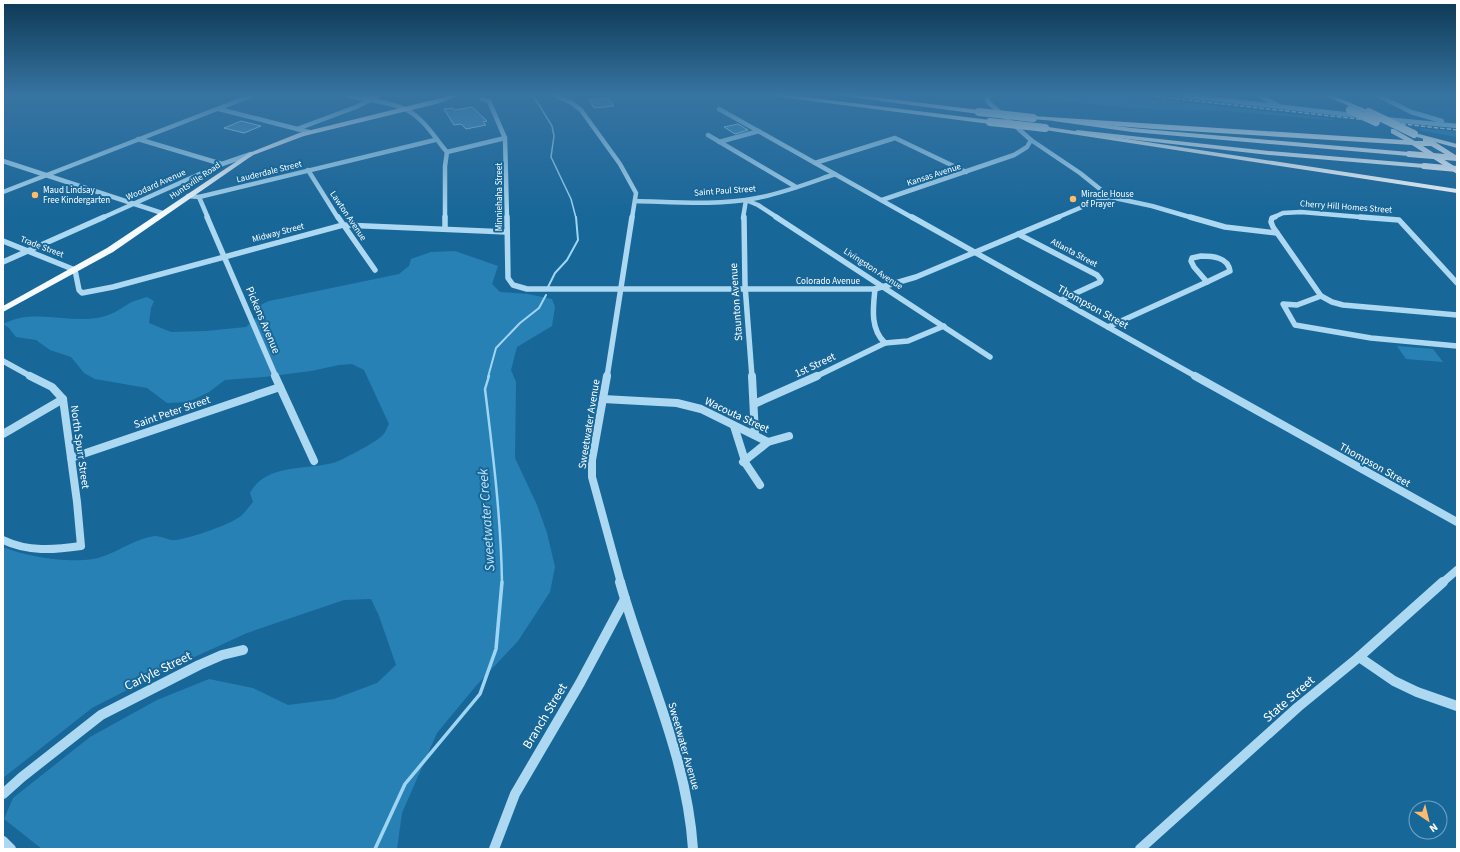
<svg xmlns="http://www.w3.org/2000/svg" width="1460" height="852" viewBox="0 0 1460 852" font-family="'Source Sans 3',sans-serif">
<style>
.green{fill:#2881b5}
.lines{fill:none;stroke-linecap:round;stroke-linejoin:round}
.stream-far3{stroke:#9fd5f4;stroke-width:1.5}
.stream-far2{stroke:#9fd5f4;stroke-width:2}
.stream-far1{stroke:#9fd5f4;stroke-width:2.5}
.stream{stroke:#9fd5f4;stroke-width:3.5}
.building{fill:#4592c1;stroke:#d4edfc}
.minor-far3{stroke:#acd8f1;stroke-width:4.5}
.minor-far2{stroke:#acd8f1;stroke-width:5.5}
.minor-far1{stroke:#acd8f1;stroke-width:8}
.minor{stroke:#acd8f1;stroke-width:10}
.major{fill:#f6fbff;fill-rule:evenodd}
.highway{fill:#fff;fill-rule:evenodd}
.rail{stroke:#fff;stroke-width:1.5;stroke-dasharray:4.5 2;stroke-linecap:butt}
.major-bridge{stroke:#f6fbff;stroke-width:6}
.highway-bridge{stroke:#fff;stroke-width:8}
.poi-dot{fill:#ffbb6c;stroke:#186799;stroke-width:1.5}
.labels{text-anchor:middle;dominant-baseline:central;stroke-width:4;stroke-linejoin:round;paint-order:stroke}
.far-street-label{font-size:9px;fill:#fff;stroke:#186799}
.far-poi-label{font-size:9px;fill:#fff;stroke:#186799;text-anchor:start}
.street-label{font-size:11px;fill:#fff;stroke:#186799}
.near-street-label{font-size:13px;fill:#fff;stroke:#186799}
.near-water-label{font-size:14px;font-style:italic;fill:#c0e4f9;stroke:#186799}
</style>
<rect width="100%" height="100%" fill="#186799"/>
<g class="green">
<path d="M1005 95H1118L1335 119 1332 120 1225 111 1128 108Z"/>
<path d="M1421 128 1457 132V137L1423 131 1419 129Z"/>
<path d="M455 251 498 266 492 284 500 292 528 294 552 299 555 307 552 326 517 347 511 370 516 382 515 458 537 505 547 533 555 567 550 592 518 641 475 687 437 733 402 813 397 849H42L4 819 13 798 90 737 157 700 209 679 253 688 288 705 334 699 377 683 396 665 379 616 371 599 344 600 247 633 166 670 92 708 3 778V547C26 557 81 566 104 556 121 550 137 538 155 536 162 536 169 541 176 540 191 538 229 525 241 516 245 512 249 507 253 502L250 493C265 464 305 470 333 463 341 461 378 441 383 435 386 432 387 427 389 424L364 370 352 364 339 365 311 371 264 377 225 380 209 392 188 402 167 403 147 388 95 379 84 373 71 357 50 350 36 340 16 337 9 328 3 324C33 308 65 323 97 318 110 316 119 310 130 303 135 300 142 299 147 297L154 301 151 308 149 323 171 332 206 331 246 327 256 318V307L269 301 399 274 409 266 411 259 431 252Z"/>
<path d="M1397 346 1433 349 1443 362 1406 359Z"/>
</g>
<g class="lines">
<path class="stream-far3" d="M534 97 552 126 554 136 551 157 571 199 576 218"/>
<g class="stream-far2">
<path d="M548 287 555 273 567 260 578 240 576 217"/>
<path d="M488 377 496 348 520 323 539 308 546 295"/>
</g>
<path class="stream-far1" d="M489 376 485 389C493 454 501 518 502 583"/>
<path class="stream" d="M375 849 405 784 480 694 496 649 502 582"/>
</g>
<g class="building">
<path d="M608 98 614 106 594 108 589 100Z"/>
<path d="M472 107 487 121 483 122 486 125 466 129 461 124 454 125 444 109 452 108 455 110Z"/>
<path d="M241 121 261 126 244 133 224 128Z"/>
<path d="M738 124 748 130 735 134 724 127Z"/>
</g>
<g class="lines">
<g class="minor-far3">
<path d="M347 95C366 100 389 101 407 110 424 119 435 138 447 152L445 166V218"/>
<path d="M554 95 572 103 581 110 620 164 636 193 632 218"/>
<path d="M1180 95 1361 116"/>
<path d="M1258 95 1277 105"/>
<path d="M1377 95 1411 112 1442 121"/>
<path d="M989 97 987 99 988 102 1031 140 1080 173 1110 197"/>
<path d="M482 99 489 101 505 138 507 218"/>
<path d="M219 109 309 132"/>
<path d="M719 109 913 218"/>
<path d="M1384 119 1457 126"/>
<path d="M297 129 356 107 379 95"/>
<path d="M708 135 796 187"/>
<path d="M138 139 222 164"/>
<path d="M719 142 759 131"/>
<path d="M447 152 505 138"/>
<path d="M3 161 162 213"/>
<path d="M815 163 895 138 966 172"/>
<path d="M308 170 338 218"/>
<path d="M3 192 253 95"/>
<path d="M188 196 199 197 435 140"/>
<path d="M199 197 208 218"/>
<path d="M882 200 1014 155 1027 147 1031 140"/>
<path d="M635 201C675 202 716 206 757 198 784 193 809 183 835 174"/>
<path d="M102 218 222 164 251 154"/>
<path d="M743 218 746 200 758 205 778 218"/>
<path d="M1056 218 1101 199 1110 197 1152 206 1193 218"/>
<path d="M1272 218 1283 213 1301 212 1372 218"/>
</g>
<g class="minor-far2">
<path d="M207 217 276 377"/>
<path d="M338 217 375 270"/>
<path d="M445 217V229"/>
<path d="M507 217 508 278 513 285 527 289H875L916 277 1059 217"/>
<path d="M744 217 745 285 752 377"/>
<path d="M776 217 990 357"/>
<path d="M912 217 1197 377"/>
<path d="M1190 217 1225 227 1277 233"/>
<path d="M1275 217 1272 218 1271 222 1273 227 1321 296 1332 302 1343 305 1457 315"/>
<path d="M1360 217 1399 220 1457 283"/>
<path d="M1018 234 1097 275 1101 280 1100 282 1061 300"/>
<path d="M3 241 75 270 79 290 82 293 113 287 343 225 507 232"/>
<path d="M1201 256C1212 256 1228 257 1230 271L1207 282 1194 267 1191 261 1192 258Z"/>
<path d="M3 262 104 217"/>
<path d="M875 289C873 308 870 329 885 343"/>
<path d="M1321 296 1297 305 1283 304 1295 325 1371 338 1457 346"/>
<path d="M1108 327 1207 282"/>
<path d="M3 361 32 377"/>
<path d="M607 377 632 217"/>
<path d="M815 377 885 343 908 341 944 326"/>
</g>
<g class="minor-far1">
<path d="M275 376 314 461"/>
<path d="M607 376 592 460V477L621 583"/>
<path d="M752 376 755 435"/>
<path d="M1195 376 1457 522"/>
<path d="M603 399 677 403 701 409 768 442 789 436"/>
<path d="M754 404 817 376"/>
<path d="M734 426 746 464 760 485"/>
<path d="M3 434 63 399"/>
<path d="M71 458 280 387"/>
<path d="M743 462 768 442"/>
<path d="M3 540C28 552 54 550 81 546L77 502 63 399 52 387 30 376"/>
<path d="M1442 583 1457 570"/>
</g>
<g class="minor">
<path d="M620 582C645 671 687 756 693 849"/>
<path d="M1359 657 1394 681 1417 692 1457 706"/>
<path d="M3 794 22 777 101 715 199 665 222 655 243 650"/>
<path d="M3 841 11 849"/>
<path d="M494 849 515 794 580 683 625 599"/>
<path d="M1140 849 1298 707 1359 657 1443 582"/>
</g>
<g class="major">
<path d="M453 95H462L436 104 304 136 253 155 113 252 3 312V306L107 248 249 153 299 133Z"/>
<path d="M1055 118 1132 128 1409 152 1412 154 1409 156 1132 132 1053 121V119Z"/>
<path d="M1077 130 1269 151 1424 164 1427 166 1424 168 1269 155 1075 133 1074 132Z"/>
<path d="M1419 134 1457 144V148L1417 137V135Z"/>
</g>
<g class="highway">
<path d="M765 95H788L990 120 994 122 990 124Z"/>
<path d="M835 95H858L979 110 982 112 979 114Z"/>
<path d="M1322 95H1332L1372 112 1367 113Z"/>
<path d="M1033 116 1404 140 1391 133V129H1394L1415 141H1423V138H1429L1457 156V161L1431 146H1423L1457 168V174L1412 145 1154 129 1031 119 1030 118Z"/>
<path d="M1042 126 1457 189V193L1045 130 1041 128Z"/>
</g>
<path class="rail" d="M1143 95 1457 130"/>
<g class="major-bridge">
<path d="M1409 154 1457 158"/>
<path d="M1424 166 1457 169"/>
</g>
<g class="highway-bridge">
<path d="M1350 110 1376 122"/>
<path d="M979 112 1033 118"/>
<path d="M1369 112 1414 134"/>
<path d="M990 122 1045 128"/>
</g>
</g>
<linearGradient id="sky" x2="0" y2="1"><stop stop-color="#0d3954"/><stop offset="0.44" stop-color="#3774a2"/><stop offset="1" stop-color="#3774a2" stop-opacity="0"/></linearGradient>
<rect width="1460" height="215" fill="url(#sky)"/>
<g class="poi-dot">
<circle cx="35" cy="195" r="4"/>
<circle cx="1073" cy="199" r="4"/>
</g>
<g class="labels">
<g class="far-street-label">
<text transform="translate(269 172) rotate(-14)">Lauderdale Street</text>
<text transform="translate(934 175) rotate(-18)">Kansas Avenue</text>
<text transform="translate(195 181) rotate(-34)">Huntsville Road</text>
<text transform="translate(156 185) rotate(-24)">Woodard Avenue</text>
<text transform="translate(725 191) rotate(-4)">Saint Paul Street</text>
<text transform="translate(499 197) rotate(-90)">Minniehaha Street</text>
<text transform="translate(1346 207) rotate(4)">Cherry Hill Homes Street</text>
<text transform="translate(348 216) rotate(56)">Lawton Avenue</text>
<text transform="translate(278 233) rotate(-15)">Midway Street</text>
<text transform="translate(42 247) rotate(21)">Trade Street</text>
<text transform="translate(1074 253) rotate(28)">Atlanta Street</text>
<text transform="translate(873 269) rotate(33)">Livingston Avenue</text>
<text x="828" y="281">Colorado Avenue</text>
</g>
<g class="far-poi-label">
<text x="43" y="190">Maud Lindsay<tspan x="43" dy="10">Free Kindergarten</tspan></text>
<text x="1081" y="194">Miracle House<tspan x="1081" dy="10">of Prayer</tspan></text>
</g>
<g class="street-label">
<text transform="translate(736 302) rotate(-94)">Staunton Avenue</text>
<text transform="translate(1093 307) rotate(29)">Thompson Street</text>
<text transform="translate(263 320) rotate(67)">Pickens Avenue</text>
<text transform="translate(815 365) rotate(-25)">1st Street</text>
<text transform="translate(172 412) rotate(-19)">Saint Peter Street</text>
<text transform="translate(737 415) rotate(25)">Wacouta Street</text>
<text transform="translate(589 424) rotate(-81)">Sweetwater Avenue</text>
<text transform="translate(80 447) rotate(82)">North Spurr Street</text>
<text transform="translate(1375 465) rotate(29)">Thompson Street</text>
<text transform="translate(684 746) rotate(74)">Sweetwater Avenue</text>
</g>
<g class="near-street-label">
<text transform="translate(158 671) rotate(-26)">Carlyle Street</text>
<text transform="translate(1289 699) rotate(-41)">State Street</text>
<text transform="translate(545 716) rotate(-59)">Branch Street</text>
</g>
<g class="near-water-label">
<text transform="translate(487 520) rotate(-94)">Sweetwater Creek</text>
</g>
</g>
<rect width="1460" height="852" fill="none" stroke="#ffffff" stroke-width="8"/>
<g transform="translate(1428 820) rotate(145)"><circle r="19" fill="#186799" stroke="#74a4c2"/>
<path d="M0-3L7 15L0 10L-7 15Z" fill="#ffbb6c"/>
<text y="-6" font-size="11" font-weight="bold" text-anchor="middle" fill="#ffffff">N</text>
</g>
</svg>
